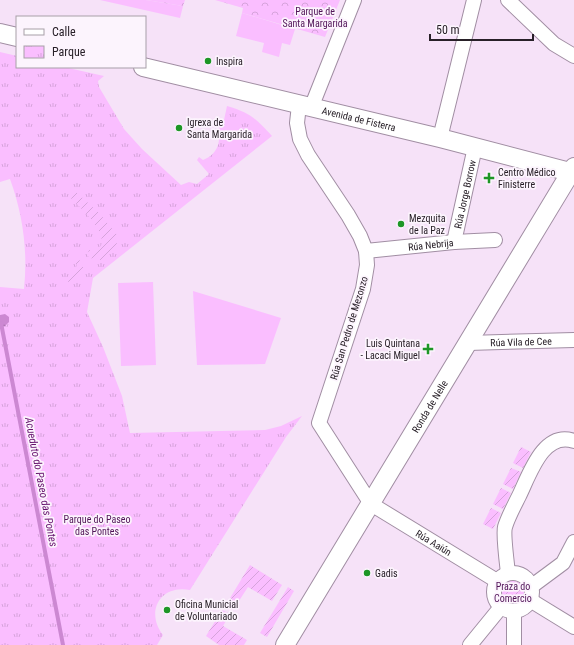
<svg xmlns="http://www.w3.org/2000/svg" width="574" height="645" viewBox="0 0 574 645" font-family="'Roboto Condensed',sans-serif">
<style>
.grass{fill:#fabeff}
.forest{fill:url(#forest-crowns)}
.park{fill:url(#park-tufts)}
.garden{fill:url(#garden-furrows)}
.water{fill:url(#water-ripples)}
.lines{fill:none;stroke-linecap:round;stroke-linejoin:round}
.stream{stroke:#cc88d2;stroke-width:4}
.minor-casing{stroke:#a18ea3;stroke-width:16}
.tertiary-casing{stroke:#a18ea3;stroke-width:20}
.minor{stroke:#fff;stroke-width:14}
.tertiary{stroke:#fff;stroke-width:18}
.poi-dot{fill:#1d9626;stroke:#fcf4fd;stroke-width:1.5}
.labels{text-anchor:middle;dominant-baseline:central;stroke-width:3.5;stroke-linejoin:round;paint-order:stroke}
.park-label{font-size:10px;fill:#501357;stroke:#fcf4fd}
.poi-label{font-size:10px;fill:#282028;stroke:#fcf4fd;text-anchor:start}
.street-label{font-size:10px;fill:#282028;stroke:#fcf4fd}
.water-label{font-size:11px;font-style:italic;fill:#65116d;stroke:#fcf4fd}
</style>
<defs>
<pattern id="forest-crowns" width="20" height="18" patternUnits="userSpaceOnUse"><rect width="20" height="18" fill="#fabeff"/><path d="M2 6a3 3 0 1 1 6 0M12 15a3 3 0 1 1 6 0" fill="none" stroke="#d6a3db"/></pattern>
<pattern id="park-tufts" width="24" height="20" patternUnits="userSpaceOnUse"><rect width="24" height="20" fill="#fabeff"/><path d="M3 7l-1-3M5 7V3M7 7l1-3M15 17l-1-3M17 17v-4M19 17l1-3" fill="none" stroke="#d6a3db"/></pattern>
<pattern id="garden-furrows" width="10" height="10" patternUnits="userSpaceOnUse"><rect width="10" height="10" fill="#fabeff"/><path d="M-1 1l2-2M0 10L10 0M9 11l2-2" fill="none" stroke="#d6a3db"/></pattern>
<pattern id="water-ripples" width="26" height="14" patternUnits="userSpaceOnUse"><rect width="26" height="14" fill="#cc88d2"/><path d="M2 4q2-2 4 0t4 0M15 11q2-2 4 0t4 0" fill="none" stroke="#a66faa"/></pattern>
</defs>
<rect width="100%" height="100%" fill="#f6e2f8"/>
<g class="grass">
<path d="M100 0H146L183 6 180 18Z"/>
<path d="M242 13 295 29 290 45 282 43 279 57 262 52 264 43 236 36Z"/>
<path d="M153 282 156 365 121 366 118 283Z"/>
<path d="M193 291 281 318 265 364 197 365Z"/>
</g>
<g class="forest">
<path d="M146 0H185L183 6Z"/>
<path d="M215 0H340L325 37 242 13 243 8Z"/>
</g>
<path class="park" d="M0 52 17 56V67H64L104 76 98 81 99 87 124 129 142 149 181 185 189 182 197 184 209 174 197 160 199 157 203 160C214 156 220 147 219 135L216 133 224 120 227 106C251 113 256 119 272 136L93 278 87 312 103 347 122 396 130 433 265 430 281 426 302 416 286 437 190 590C160 584 145 612 163 635L157 645H0V287L24 289C28 251 23 215 10 179L0 182Z"/>
<g class="garden">
<path d="M74 190 100 214 118 236 116 248 101 260 90 258 87 255 89 250 92 251 101 246C107 230 79 207 69 196Z"/>
<path d="M79 260 83 263V274L68 283 69 276 74 273 77 265 75 262Z"/>
<path d="M521 447 531 452 523 468 513 463Z"/>
<path d="M511 468 521 472 513 489 503 484Z"/>
<path d="M501 488 511 493 503 509 493 504Z"/>
<path d="M491 508 501 513 493 529 483 524Z"/>
<path d="M250 565 282 585 272 601 248 587 235 607 227 603Z"/>
<circle cx="513" cy="592" r="11"/>
<path d="M288 587 294 591 267 637 260 633Z"/>
<path d="M222 610 230 614 223 626 247 640 244 645H219L206 636Z"/>
</g>
<path class="water" d="M5 314 9 317V322L5 326 0 328V315Z"/>
<g class="lines">
<path class="stream" d="M1 323 63 645"/>
<defs>
<g id="minor">
<path d="M508 0 554 44 574 56"/>
<path id="s1" d="M299 105 297 123 300 139 308 155 348 215 360 236 366 251 367 265 363 289 319 423 371 504 497 581"/>
<path d="M311 108 354 0"/>
<path d="M440 138 474 0"/>
<path id="s2" d="M454 242 475 147"/>
<path id="s3" d="M366 251 454 242 495 240"/>
<path id="s4" d="M468 343 574 340"/>
<circle cx="513" cy="592" r="19"/>
<path d="M508 573C507 564 503 534 505 527 508 517 514 506 519 496 529 476 543 430 574 441"/>
<path d="M532 586 563 563 574 542"/>
<path d="M530 600 574 627"/>
<path d="M470 645 501 607"/>
<path d="M514 645V611"/>
</g>
<g id="tertiary">
<path d="M0 33 17 37"/>
<path id="s5" d="M143 67 440 138 574 173"/>
<path id="s6" d="M285 645 574 167"/>
</g>
</defs>
<use href="#minor" class="minor-casing"/>
<use href="#tertiary" class="tertiary-casing"/>
<use href="#minor" class="minor"/>
<use href="#tertiary" class="tertiary"/>
</g>
<g class="poi-dot">
<circle cx="208" cy="61" r="4"/>
<circle cx="179" cy="128" r="4"/>
<path d="M487 172h4v4h4v4h-4v4h-4v-4h-4v-4h4z"/>
<circle cx="401" cy="224" r="4"/>
<path d="M426 343h4v4h4v4h-4v4h-4v-4h-4v-4h4z"/>
<circle cx="367" cy="573" r="4"/>
<circle cx="167" cy="610" r="4"/>
</g>
<g class="labels">
<g class="park-label">
<text x="315" y="11">Parque de<tspan x="315" dy="12">Santa Margarida</tspan></text>
<text x="97" y="519">Parque do Paseo<tspan x="97" dy="12">das Pontes</tspan></text>
<text x="513" y="586">Praza do<tspan x="513" dy="12">Comercio</tspan></text>
</g>
<g class="poi-label">
<text x="216" y="61">Inspira</text>
<text x="187" y="122">Igrexa de<tspan x="187" dy="12">Santa Margarida</tspan></text>
<text x="498" y="172">Centro Médico<tspan x="498" dy="12">Finisterre</tspan></text>
<text x="409" y="218">Mezquita<tspan x="409" dy="12">de la Paz</tspan></text>
<text x="420" y="343" text-anchor="end">Luis Quintana<tspan x="420" dy="12">- Lacaci Miguel</tspan></text>
<text x="375" y="573">Gadis</text>
<text x="175" y="604">Oficina Municial<tspan x="175" dy="12">de Voluntariado</tspan></text>
</g>
<g class="street-label">
<text stroke="none"><textPath href="#s5" startOffset="222">Avenida de Fisterra</textPath></text>
<text stroke="none"><textPath href="#s2" startOffset="49">Rúa Jorge Borrow</textPath></text>
<text stroke="none"><textPath href="#s3" startOffset="65">Rúa Nebrija</textPath></text>
<text transform="translate(349 328) rotate(-73)">Rúa San Pedro de Mezonzo</text>
<text stroke="none"><textPath href="#s4" startOffset="53">Rúa Vila de Cee</textPath></text>
<text stroke="none"><textPath href="#s6" startOffset="279">Ronda de Nelle</textPath></text>
<text stroke="none"><textPath href="#s1" startOffset="514">Rúa Aaiún</textPath></text>
</g>
<g class="water-label">
<text transform="translate(41 482) rotate(79)">Acueduto do Paseo das Pontes</text>
</g>
</g>
<rect x="16" y="16" width="130" height="52" fill="#fcf4fd" stroke="#a79fa8"/>
<rect x="24" y="29" width="20" height="6" fill="#ffffff" stroke="#a79fa8"/>
<text x="52" y="36" font-size="12" fill="#282028">Calle</text>
<rect x="24" y="46" width="20" height="12" fill="url(#park-tufts)" stroke="#a79fa8"/>
<text x="52" y="56" font-size="12" fill="#282028">Parque</text>
<path d="M430 34v6h103v-6" fill="none" stroke="#282028" stroke-width="2"/>
<text x="436" y="34" font-size="12" fill="#282028" stroke="#fcf4fd" stroke-width="3" paint-order="stroke">50 m</text>
</svg>
